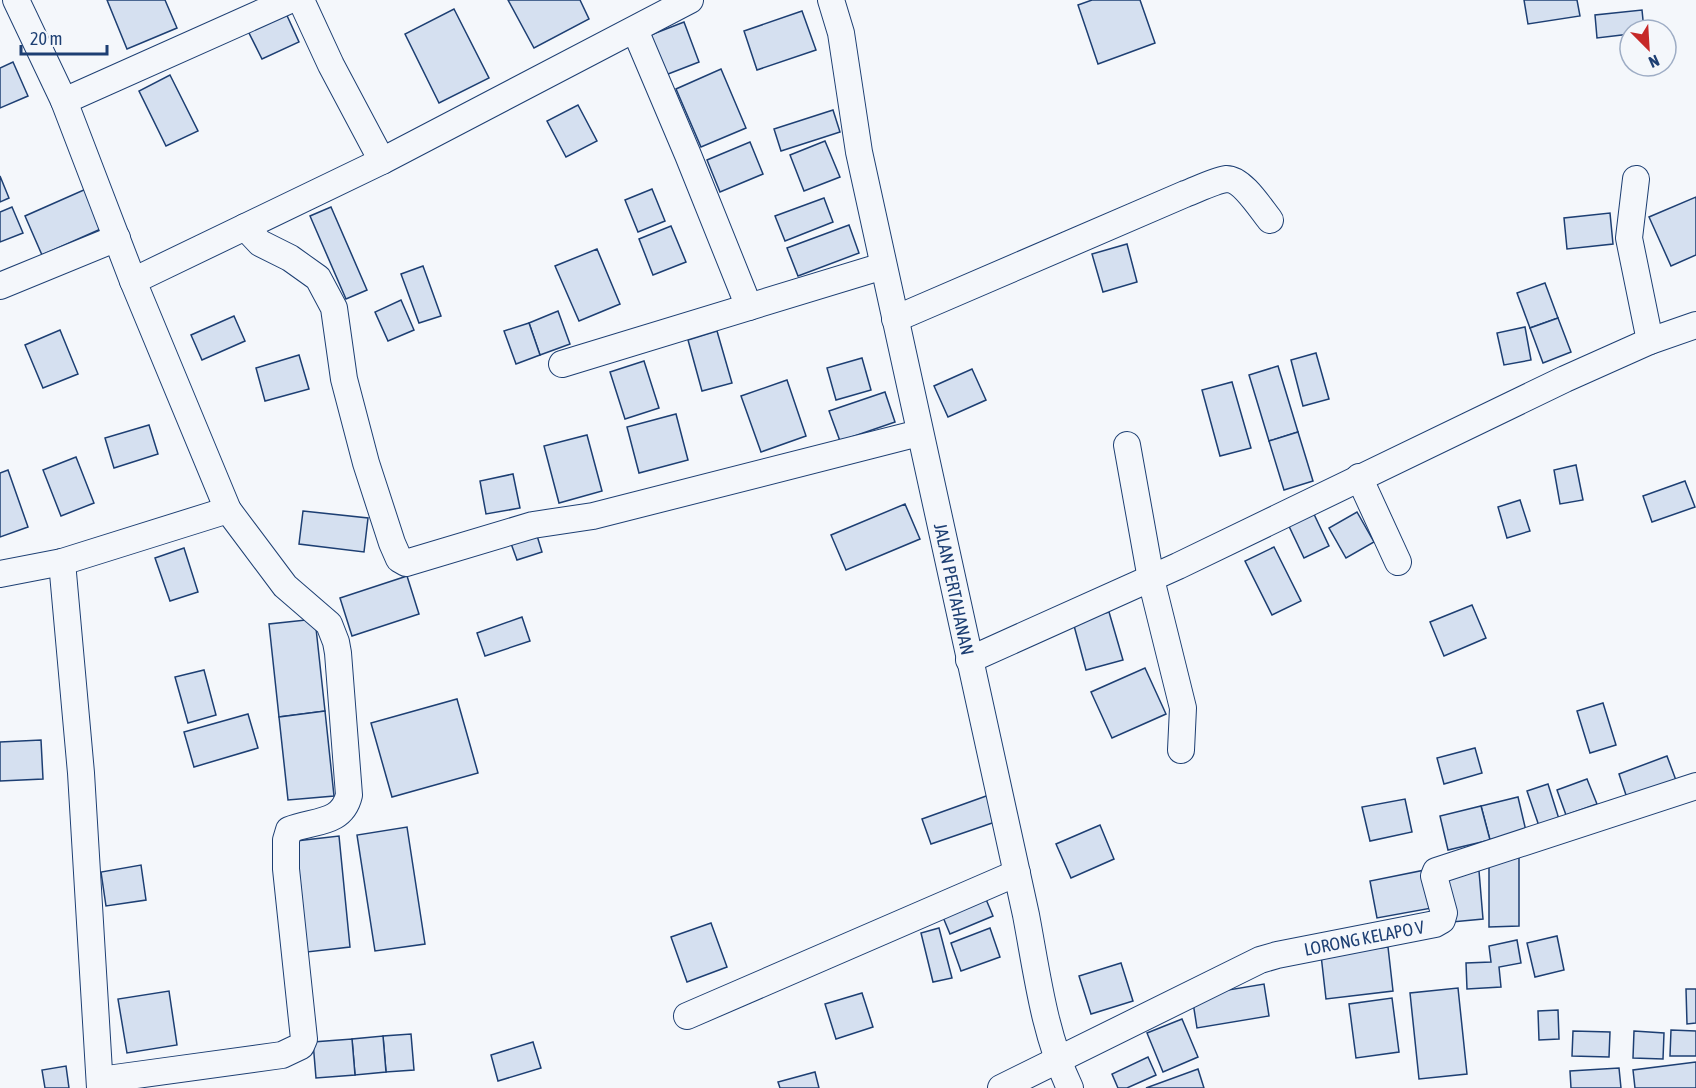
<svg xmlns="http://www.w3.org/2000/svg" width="1696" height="1088" viewBox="0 0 1696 1088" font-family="'Asap Condensed',sans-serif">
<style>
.building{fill:#d5e0f0;stroke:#1d3f73;stroke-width:1.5}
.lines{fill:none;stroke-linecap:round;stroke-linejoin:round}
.street-casing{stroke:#1d3f73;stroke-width:28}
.street{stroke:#f4f7fb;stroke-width:26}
.labels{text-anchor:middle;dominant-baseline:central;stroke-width:4.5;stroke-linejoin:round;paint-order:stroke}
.street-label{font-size:18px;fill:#1d3f73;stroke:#f4f7fb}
</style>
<rect width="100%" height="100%" fill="#f4f7fb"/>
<g class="building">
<path d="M107 0H165L177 28 127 49Z"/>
<path d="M508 0H580L589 19 534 48Z"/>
<path d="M1092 0H1140L1155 43 1098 64 1078 5Z"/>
<path d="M1524 0H1577L1580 16 1528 24Z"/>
<path d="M284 9 299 42 262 59 246 27Z"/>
<path d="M454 9 489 78 439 103 405 34Z"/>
<path d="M1642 10 1644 30H1630V34L1597 38 1595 15Z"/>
<path d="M802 11 816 50 757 70 744 31Z"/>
<path d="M684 22 699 62 663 76 648 36Z"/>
<path d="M13 62 28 96 0 108V68Z"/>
<path d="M721 69 746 128 701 147 676 89Z"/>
<path d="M170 75 198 131 166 146 139 91Z"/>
<path d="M578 105 597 141 566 157 547 121Z"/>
<path d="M833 110 840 132 781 151 774 129Z"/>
<path d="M825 141 840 177 804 191 790 155Z"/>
<path d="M750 142 763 174 720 192 707 160Z"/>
<path d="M0 176 9 198 0 202Z"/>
<path d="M86 189 103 228 42 255 25 216Z"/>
<path d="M652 189 665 221 638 232 625 200Z"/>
<path d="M1696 197V255L1671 266 1649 217Z"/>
<path d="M824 198 833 222 785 241 775 216Z"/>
<path d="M12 207 23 233 0 242V212Z"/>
<path d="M331 207 367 290 346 299 310 216Z"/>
<path d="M1610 213 1613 244 1567 249 1564 218Z"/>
<path d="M849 225 859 253 798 276 787 248Z"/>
<path d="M671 226 686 262 653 275 639 239Z"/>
<path d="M1127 244 1137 282 1103 292 1092 254Z"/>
<path d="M597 249 620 304 579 321 555 266Z"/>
<path d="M423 266 441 316 419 323 401 274Z"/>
<path d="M1545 283 1558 318 1530 328 1517 293Z"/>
<path d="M401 300 414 330 388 341 375 312Z"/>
<path d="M558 311 570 344 540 355 529 323Z"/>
<path d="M234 316 245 341 202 360 191 335Z"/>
<path d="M1558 318 1571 352 1543 363 1530 328Z"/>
<path d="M529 323 540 355 516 364 504 331Z"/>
<path d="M1525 327 1531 360 1504 365 1497 333Z"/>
<path d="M60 330 78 374 43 388 25 345Z"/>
<path d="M717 331 732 383 702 391 688 340Z"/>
<path d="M1316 353 1329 399 1303 406 1291 360Z"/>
<path d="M299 355 309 389 265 401 256 368Z"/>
<path d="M862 358 871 390 836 400 827 368Z"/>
<path d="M644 361 659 408 625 419 610 372Z"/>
<path d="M1278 366 1298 432 1269 441 1249 375Z"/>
<path d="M972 369 986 400 948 417 934 386Z"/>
<path d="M787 380 806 436 761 452 741 396Z"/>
<path d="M1232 382 1251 448 1220 456 1202 390Z"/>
<path d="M885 392 895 422 840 441 829 411Z"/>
<path d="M676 414 688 460 639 473 627 427Z"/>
<path d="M149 425 158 454 114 468 105 438Z"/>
<path d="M1298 432 1313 481 1284 490 1269 441Z"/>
<path d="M587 435 602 491 559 503 544 446Z"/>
<path d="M76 457 94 503 61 516 43 470Z"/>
<path d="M1576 465 1583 500 1560 504 1554 470Z"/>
<path d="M8 470 28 527 0 537V473Z"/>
<path d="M513 474 520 508 486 514 480 481Z"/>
<path d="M1685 481 1695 507 1652 522 1643 496Z"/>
<path d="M1520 500 1530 531 1507 538 1498 507Z"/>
<path d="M905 504 920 539 846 570 831 535Z"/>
<path d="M1312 510 1329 546 1304 558 1287 522Z"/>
<path d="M303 511 368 518 364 552 299 544Z"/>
<path d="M1357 512 1374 542 1346 558 1329 528Z"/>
<path d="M535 529 542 552 517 560 509 538Z"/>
<path d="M1274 547 1301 601 1272 615 1245 561Z"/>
<path d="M184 548 198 592 170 601 155 558Z"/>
<path d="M407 576 419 614 352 636 340 598Z"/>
<path d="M1472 605 1486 638 1444 656 1430 622Z"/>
<path d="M1109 612 1123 660 1086 670 1073 622Z"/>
<path d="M522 617 530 641 485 656 477 633Z"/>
<path d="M315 619 325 711 279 717 269 624Z"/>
<path d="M1145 668 1166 714 1112 738 1091 692Z"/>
<path d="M204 670 216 715 188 723 175 677Z"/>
<path d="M457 699 478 773 392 797 371 723Z"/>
<path d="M1603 703 1616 745 1590 753 1577 711Z"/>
<path d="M325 711 334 796 288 800 279 717Z"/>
<path d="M248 714 258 748 194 767 184 732Z"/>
<path d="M41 740 43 779 0 781V742Z"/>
<path d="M1475 748 1482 773 1444 784 1437 758Z"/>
<path d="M1667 756 1677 783 1628 801 1619 774Z"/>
<path d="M1587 779 1597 804 1566 815 1557 790Z"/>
<path d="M1548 784 1559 819 1539 826 1527 791Z"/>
<path d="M989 795 998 821 931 844 922 819Z"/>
<path d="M1518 797 1526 831 1490 840 1481 806Z"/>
<path d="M1405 799 1412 832 1370 841 1362 807Z"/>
<path d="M1481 806 1490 840 1448 850 1440 816Z"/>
<path d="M1100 825 1114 859 1071 878 1056 844Z"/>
<path d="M407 827 425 944 375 951 357 835Z"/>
<path d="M339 836 350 947 307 952 296 841Z"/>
<path d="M1489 856H1519V926L1489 927Z"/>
<path d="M141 865 146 900 106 906 101 872Z"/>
<path d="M1425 870 1432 908 1377 918 1370 881Z"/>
<path d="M1479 871 1483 919 1452 922 1447 875Z"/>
<path d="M983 892 993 916 950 934 940 910Z"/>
<path d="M711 923 727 967 687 982 671 937Z"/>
<path d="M939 928 952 978 933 982 921 933Z"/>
<path d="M990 928 1000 957 961 971 951 943Z"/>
<path d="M1557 936 1564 970 1535 977 1527 943Z"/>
<path d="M1517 940 1521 963 1499 967 1501 987 1467 989 1466 963 1491 962 1489 946Z"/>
<path d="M1388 947 1393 991 1326 999 1321 955Z"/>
<path d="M1121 963 1133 1001 1091 1014 1079 976Z"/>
<path d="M1264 984 1269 1016 1197 1028 1192 996Z"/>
<path d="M1458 988 1467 1074 1419 1079 1410 993Z"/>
<path d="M1686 989H1696V1023L1687 1024Z"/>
<path d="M169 991 177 1045 127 1053 118 999Z"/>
<path d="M862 993 873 1027 836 1039 825 1004Z"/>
<path d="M1392 998 1399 1052 1356 1058 1349 1004Z"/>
<path d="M1558 1010 1559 1039 1539 1040 1538 1011Z"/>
<path d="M1182 1019 1198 1057 1163 1072 1147 1033Z"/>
<path d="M1671 1030 1696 1031V1056H1670Z"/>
<path d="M1573 1031 1610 1032 1609 1057 1572 1056Z"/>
<path d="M1634 1031 1664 1033 1663 1059 1633 1058Z"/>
<path d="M411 1034 414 1070 386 1072 383 1036Z"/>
<path d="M383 1036 386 1072 355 1075 352 1039Z"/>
<path d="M352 1039 355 1075 316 1078 313 1042Z"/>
<path d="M533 1042 541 1068 498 1081 491 1055Z"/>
<path d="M1148 1057 1156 1075 1127 1088H1118L1112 1074Z"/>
<path d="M1696 1062V1088H1635L1633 1070Z"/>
<path d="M66 1066 69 1088H45L42 1070Z"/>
<path d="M1619 1068 1621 1088H1571L1570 1071Z"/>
<path d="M1198 1069 1204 1088H1146Z"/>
<path d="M815 1072 819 1088H780L778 1082Z"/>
</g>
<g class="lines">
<defs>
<g id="street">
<path d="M16 0 64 101 133 281"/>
<path d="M301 0 331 65 382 161"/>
<path d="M831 0 841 33 859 152 1026 915C1037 973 1044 1034 1070 1088"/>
<path d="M635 30 688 155 749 307"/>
<path d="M64 101 290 0"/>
<path d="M245 227 260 243 290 258 318 278 334 308 344 379 366 463 392 543 399 559 406 563 533 525 593 516 919 433"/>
<path d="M0 286 117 238"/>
<path d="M895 319 1185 194C1196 190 1214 181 1226 179 1242 178 1261 209 1270 220"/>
<path d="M1650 341 1696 325"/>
<path d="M562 364 883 266"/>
<path d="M1127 445 1151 579 1183 708 1181 750"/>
<path d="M1359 477 1398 562"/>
<path d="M62 562 81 773 100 1088"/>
<path d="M0 574 62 562 228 510"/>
<path d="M969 660 1178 566 1565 379 1650 341 1629 238 1636 179"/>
<path d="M687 1016 1017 873"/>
<path d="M100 1080 282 1055 301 1046 304 1039 286 869V840L289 830C313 820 342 825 349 795L338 653 336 642 329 624 285 586 228 510 133 281 382 161 690 0"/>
<path d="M1001 1088 1260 960 1277 955 1435 924 1442 920 1444 913 1434 876 1436 871 1696 786"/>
</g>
</defs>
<use href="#street" class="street-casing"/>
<use href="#street" class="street"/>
</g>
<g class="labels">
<g class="street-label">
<text transform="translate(954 589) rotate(78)">JALAN PERTAHANAN</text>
<text transform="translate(1364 938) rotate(-11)">LORONG KELAPO V</text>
</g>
</g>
<g transform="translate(1648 48) rotate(156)"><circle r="28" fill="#f4f7fb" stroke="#9eadc5" stroke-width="1.5"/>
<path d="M0-4.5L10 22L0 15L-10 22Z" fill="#c62828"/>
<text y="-9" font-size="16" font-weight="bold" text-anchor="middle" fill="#1d3f73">N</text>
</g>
<path d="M21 45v9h86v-9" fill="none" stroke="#1d3f73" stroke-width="3"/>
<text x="30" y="45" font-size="18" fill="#1d3f73" stroke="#f4f7fb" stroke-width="4.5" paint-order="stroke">20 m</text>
</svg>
